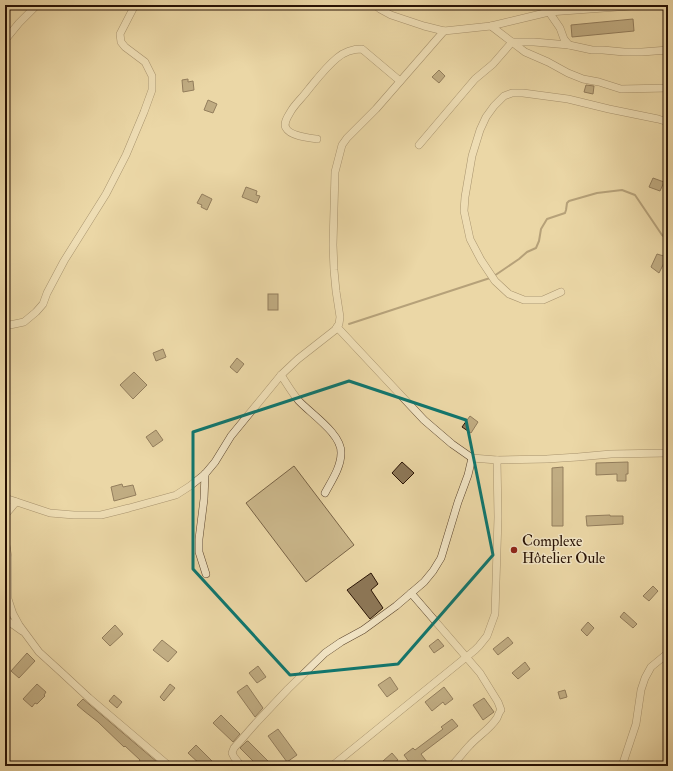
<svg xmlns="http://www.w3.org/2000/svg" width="673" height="771" viewBox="0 0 673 771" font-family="'IM FELL Double Pica',serif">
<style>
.green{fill:#cab68a;stroke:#796447}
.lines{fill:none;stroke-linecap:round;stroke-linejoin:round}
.stream{stroke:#756044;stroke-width:2}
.building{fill:#8d7858;stroke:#281204}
.minor-casing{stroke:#59432c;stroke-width:8}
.minor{stroke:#f2e5c5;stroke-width:7}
.marked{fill:none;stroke:#0f766e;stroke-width:3;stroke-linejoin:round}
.poi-dot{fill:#8f2418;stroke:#f2e5c5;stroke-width:1.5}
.labels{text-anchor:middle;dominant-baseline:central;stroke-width:3;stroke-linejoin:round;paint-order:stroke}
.poi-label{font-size:15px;fill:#281204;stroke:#f2e5c5;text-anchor:start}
</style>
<rect width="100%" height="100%" fill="#ebd7a6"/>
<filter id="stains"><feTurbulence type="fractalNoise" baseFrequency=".005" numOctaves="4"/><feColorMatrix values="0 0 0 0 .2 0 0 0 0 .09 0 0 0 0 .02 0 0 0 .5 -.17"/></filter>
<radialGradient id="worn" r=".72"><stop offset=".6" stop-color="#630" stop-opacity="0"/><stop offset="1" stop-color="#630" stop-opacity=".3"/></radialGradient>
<path class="green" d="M294 466 354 545 306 582 246 503Z"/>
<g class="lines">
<g class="stream">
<path d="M494 276 519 259 527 252 536 248 539 241 541 229 547 219 565 213 566 210 567 203 569 201 597 193 622 190 635 195 662 235 668 240"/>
<path d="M349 324 490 278"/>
</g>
</g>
<g class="building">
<path d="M633 19 634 31 572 37 571 25Z"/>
<path d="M439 70 445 76 439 83 432 77Z"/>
<path d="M188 79V82L193 81 194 90 183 92 182 80Z"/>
<path d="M586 85 594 86 593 94 584 92Z"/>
<path d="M208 100 217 104 213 113 204 110Z"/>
<path d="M653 178 664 182 660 191 649 187Z"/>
<path d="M246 187 257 191 256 195 260 196 257 203 242 197Z"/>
<path d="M202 194 212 199 207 210 201 207 202 205 197 203Z"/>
<path d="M657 254 667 257 659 273 651 267Z"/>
<rect x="268" y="294" width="10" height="16"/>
<path d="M163 349 166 357 156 361 153 353Z"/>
<path d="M237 358 244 364 237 373 230 367Z"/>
<path d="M134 372 147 385 133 399 120 385Z"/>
<path d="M470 416 478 422 471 433 462 427Z"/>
<path d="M156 430 163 440 153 447 146 437Z"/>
<path d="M402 462 414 473 403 484 392 473Z"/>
<path d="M628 462V474H626V481H617V474L596 475V463Z"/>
<path d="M563 467V526H552V468Z"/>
<path d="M122 484 123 487 133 485 136 495 114 501 111 487Z"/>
<path d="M610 515V516H623V524L587 526 586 516Z"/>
<path d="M371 573 378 584 371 590 383 608 370 619 347 590Z"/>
<path d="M653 586 658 591 649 601 643 596Z"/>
<path d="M624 612 637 624 633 628 620 617Z"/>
<path d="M588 622 594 628 587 636 581 630Z"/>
<path d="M115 625 123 634 110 646 102 638Z"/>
<path d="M508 637 513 643 498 655 493 649Z"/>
<path d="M438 639 444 646 434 653 429 646Z"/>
<path d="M162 640 177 652 168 662 153 650Z"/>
<path d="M27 653 35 661 19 678 11 671Z"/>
<path d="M525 662 530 669 518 679 512 673Z"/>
<path d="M258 666 266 677 257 683 249 673Z"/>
<path d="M390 677 398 689 387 697 378 685Z"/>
<path d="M37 684 46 692 44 695 45 696 37 704 35 703 32 707 23 699Z"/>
<path d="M170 684 175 688 164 701 160 697Z"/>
<path d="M247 685 263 708 255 717 237 692Z"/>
<path d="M444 687 453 699 445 705 443 702 432 711 425 702Z"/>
<path d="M565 690 567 697 560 699 558 692Z"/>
<path d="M114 695 122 702 117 708 109 701Z"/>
<path d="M484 698 494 712 483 720 473 705Z"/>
<path d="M83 699 157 762 161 766H136L140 760 125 746 124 747 98 722 84 711 77 705Z"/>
<path d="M221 715 240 734 233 742 213 723Z"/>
<path d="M452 719 458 726 421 754 430 766H412L404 755 413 748 415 750 443 729 441 727Z"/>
<path d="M278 729 297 755 287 762 268 736Z"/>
<path d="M247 741H248L273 766H258L240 748Z"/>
<path d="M196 745 217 766H202L188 753Z"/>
<path d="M392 753 398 760 390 766H387L383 761Z"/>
</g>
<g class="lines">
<defs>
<g id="minor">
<path d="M375 5 380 9 391 15 424 26 444 31 491 26 549 12 645 5"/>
<path d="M552 5 549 12 560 28 564 39 569 45 592 50H603L624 52H642L668 50"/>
<path d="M491 26 525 52 548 62 568 73 583 79 599 82 621 89 668 88"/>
<path d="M5 40 19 23 37 5"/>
<path d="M317 139C309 138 290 136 286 128 283 123 288 116 291 111 295 104 303 97 308 90 317 79 326 67 337 58 344 52 353 49 362 49L400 81"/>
<path d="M419 145 475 79 493 64 512 42H534L569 45"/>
<path d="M561 292 543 300H524L509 294 495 281 481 260 470 239 464 211 465 197 472 156 480 130 486 117 494 106 504 96 512 93H523L568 99 609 109 658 119 668 122"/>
<path d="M5 326 24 322 36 312 43 304 47 293 64 261 106 194 126 155 144 112 152 90V76L145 62 125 47 121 42 120 34 135 5"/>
<path d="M337 327 424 420 452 444 472 458 497 460 547 459 578 457 611 454 668 453"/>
<path d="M281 375C287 384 292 393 299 401 311 414 342 434 341 453 341 467 332 480 325 493"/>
<path d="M205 474 204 499 199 539V552L206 574"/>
<path d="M5 498 50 513 74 515H101L129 508 176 495 190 486 205 474 215 462 231 436 281 375 298 359 335 330 339 324 340 317 336 291 334 270 333 245 335 172 342 145 347 138 376 109 444 31"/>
<path d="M5 515 16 502"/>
<path d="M5 539 8 557V599L13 614 19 625 39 652 61 672 89 698 169 766"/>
<path d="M411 593 480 673 498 702 501 710C499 712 498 716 497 718 490 729 478 736 470 745 463 752 458 760 451 766"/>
<path d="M5 619 22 631"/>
<path d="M241 766 234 757 232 753 234 748 256 723 288 689 325 653 341 642 363 630 396 606 424 582 433 571 441 558 458 502 468 475 472 458"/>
<path d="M332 766 475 650 479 646 487 636 495 614 498 517 497 460"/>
<path d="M622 766 636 724 641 690 645 678 651 667 668 653"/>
</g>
</defs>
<use href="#minor" class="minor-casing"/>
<use href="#minor" class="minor"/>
</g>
<path d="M0 0H673V771H0ZM349 381 466 420 493 555 398 664 290 675 193 569V432Z" fill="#ebd7a6" fill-opacity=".55" fill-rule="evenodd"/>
<path class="marked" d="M349 381 466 420 493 555 398 664 290 675 193 569V432Z"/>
<circle class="poi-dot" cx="514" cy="550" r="4"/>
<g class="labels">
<g class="poi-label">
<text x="522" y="541">Complexe<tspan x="522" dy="17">Hôtelier Oule</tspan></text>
</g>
</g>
<rect width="673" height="771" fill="none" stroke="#ebd7a6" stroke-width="20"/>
<rect x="6" y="6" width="661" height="759" fill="none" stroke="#281204" stroke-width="2"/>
<rect x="10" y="10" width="653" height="751" fill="none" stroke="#281204"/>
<rect width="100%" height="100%" filter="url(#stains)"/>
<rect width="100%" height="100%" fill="url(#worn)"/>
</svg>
